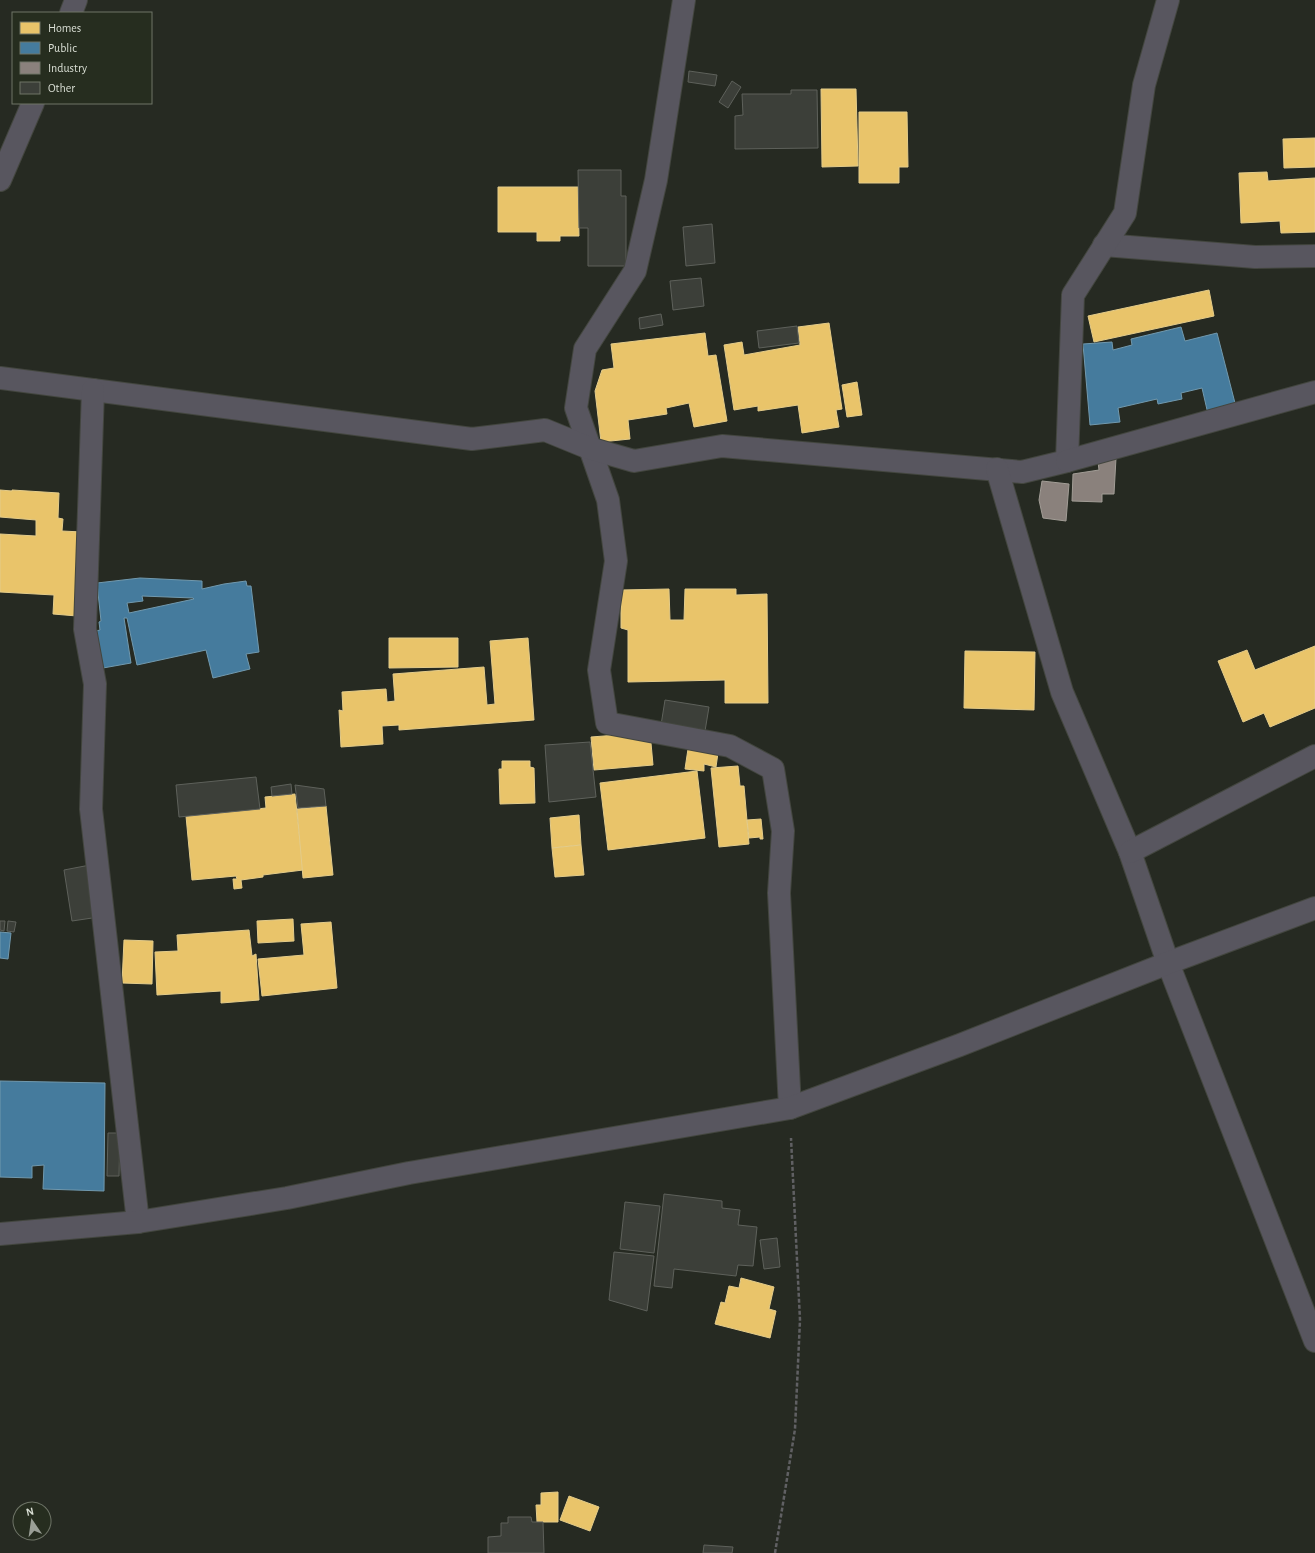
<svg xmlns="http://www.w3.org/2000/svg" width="1315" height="1553" viewBox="0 0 1315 1553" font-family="'Alegreya Sans',sans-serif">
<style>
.homes{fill:#e9c46a;stroke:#e4cc8a}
.public{fill:#457b9d;stroke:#7199ae;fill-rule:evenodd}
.industry{fill:#8a817c;stroke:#a29d96}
.building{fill:#3c3f39;stroke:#5e615b}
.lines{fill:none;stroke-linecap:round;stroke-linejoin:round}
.street-casing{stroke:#43463f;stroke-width:24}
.path{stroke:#606063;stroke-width:2.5;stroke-dasharray:4 2;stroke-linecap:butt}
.street{stroke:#58565f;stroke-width:22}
</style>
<rect width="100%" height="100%" fill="#262a22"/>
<g class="homes">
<path d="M821 89H856L858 166 822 167Z"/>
<path d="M859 112H907L908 167H899V183H859Z"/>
<path d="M1315 138V167L1284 168 1283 139Z"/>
<path d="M1267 172 1268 181 1315 178V232L1281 233 1280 221 1241 223 1239 173Z"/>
<path d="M498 187H578L579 236H560V241H537V232H498Z"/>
<path d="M1209 290 1214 316 1094 342 1088 316Z"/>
<path d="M829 323 842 409 836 410 839 427 802 433 798 405 758 411V406L734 410 724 345 742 342 744 355 800 345 798 327Z"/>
<path d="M705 333 708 356 716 355 727 421 694 427 689 403 666 408 667 414 628 420 630 439 601 442 595 391 602 370 614 368 611 344Z"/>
<path d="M857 382 862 415 847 417 842 385Z"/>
<path d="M0 490 12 491V490L59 493 58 518 63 519 62 531 82 532 77 616 53 614 54 595 0 592V534L36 536V520L0 517Z"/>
<path d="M669 589 670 620H684L685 589H736V595L767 594 768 703H725V680L628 682V630L621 628V590Z"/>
<path d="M389 638H458V667L389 668Z"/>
<path d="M528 638 534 720 399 730V725L382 726 383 744 341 747 339 710 343 711 342 692 386 689 387 702 395 701 393 674 484 667 487 705 495 704 490 641Z"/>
<path d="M1315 646V708L1270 727 1264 713 1243 722 1218 661 1247 650 1255 670Z"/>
<path d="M965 651 1035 652 1034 710 964 708Z"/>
<path d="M617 735 651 743 653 765 594 770 591 737Z"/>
<path d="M688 749 718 753 716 767 704 764V771L685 769Z"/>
<path d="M502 761H530V767L534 768 535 803 500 804 499 769H502Z"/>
<path d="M738 766 740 786H744L749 844 719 847 711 768Z"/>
<path d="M697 771 705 838 608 850 600 783Z"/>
<path d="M295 794 303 870 263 875V877L241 880 242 888 234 889 233 879H237L236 876 192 880 186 816 266 808 265 797Z"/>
<path d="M326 806 333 875 303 878 297 809Z"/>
<path d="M579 815 581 845 552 848 550 818Z"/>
<path d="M761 819 763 839H760V837L749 838 747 820Z"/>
<path d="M581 845 584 875 555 877 552 848Z"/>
<path d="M293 919 294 941 258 943 257 921Z"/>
<path d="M331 922 337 988 262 996 258 959 304 955 301 924Z"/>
<path d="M249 930 252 956 256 954 259 1000 221 1003V991L157 995 155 952 178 951 177 935Z"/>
<path d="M124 940 153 941 152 984 122 983Z"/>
<path d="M741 1278 774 1287 769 1309 776 1311 770 1338 715 1324 721 1302 725 1303 729 1286 739 1288Z"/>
<path d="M558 1492V1522H537L536 1505H541V1493Z"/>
<path d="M569 1496 599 1507 590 1531 560 1520Z"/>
</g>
<g class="public">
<path d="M1181 327 1185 341 1217 333 1236 407 1208 414 1202 388 1181 393 1182 399 1158 404 1157 399 1118 408 1120 422 1090 425 1083 344 1112 342 1113 350 1132 345 1131 339Z"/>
<path d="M140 578 202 581V589L224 584 246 581 247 586H251L259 652 246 654 250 669 213 678 206 650 137 665 127 618H124L131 663 103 668 96 631 100 630 99 622 101 621 97 583ZM142 596 193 598 194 599 129 613 127 603 143 601Z"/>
<path d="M0 932 11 933 8 959 0 958Z"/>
<path d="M0 1081 105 1083 104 1191 43 1189 44 1165 32 1166V1178L0 1177Z"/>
</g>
<g class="industry">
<path d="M1116 458 1114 494H1102V502L1072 501 1073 474 1099 470 1098 462Z"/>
<path d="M1042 481 1069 484 1066 521 1043 518 1039 500Z"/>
</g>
<g class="building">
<path d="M689 71 717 75 715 86 688 82Z"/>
<path d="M732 81 741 87 728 108 719 102Z"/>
<path d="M791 90H817L818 148 735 149V116L743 115 742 94H791Z"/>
<path d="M578 170H621V196H626V266H588V228H579Z"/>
<path d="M712 224 715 263 686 266 683 227Z"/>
<path d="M701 278 704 306 673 310 670 281Z"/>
<path d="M661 314 663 325 640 329 639 318Z"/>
<path d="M797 326 799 343 759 348 757 331Z"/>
<path d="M665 700 709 707 705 731 661 725Z"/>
<path d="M590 742 596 797 549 802 545 745Z"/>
<path d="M256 777 260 809 179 817 176 785Z"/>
<path d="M291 784 292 794 272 796 271 787Z"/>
<path d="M295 785 324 789 326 806 298 808Z"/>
<path d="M90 865 99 917 72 921 64 870Z"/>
<path d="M0 921H5L4 931 0 930Z"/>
<path d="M8 921 16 922 14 932 7 931Z"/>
<path d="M108 1133H120L119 1176H107Z"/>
<path d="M664 1194 722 1201V1208L740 1210 738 1225 757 1227 753 1266 738 1265 736 1276 674 1269 672 1288 654 1286Z"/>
<path d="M625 1202 660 1206 654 1253 620 1249Z"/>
<path d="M777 1238 780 1267 764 1269 760 1240Z"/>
<path d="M614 1252 654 1256 647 1311 609 1300Z"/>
<path d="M508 1517H531L532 1522H543L544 1553H488V1537L501 1536V1523H508Z"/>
<path d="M704 1545 733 1547 732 1553H703Z"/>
</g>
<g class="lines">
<defs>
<g id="street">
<path d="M684 0 656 180 635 271 585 349 576 408 608 500 616 561 599 670 607 723 730 746 773 769 783 831 779 893 790 1108"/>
<path d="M71 13 76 0"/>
<path d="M0 180 33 103"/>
<path d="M1104 245 1255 257 1315 256"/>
<path d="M0 378 472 439 545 430 589 448 634 461 722 446 1022 472 1067 461 1073 295 1125 213 1144 85 1168 0"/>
<path d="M93 390 85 629 95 684 91 809 138 1222"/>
<path d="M1067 461 1315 392"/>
<path d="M997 469 1062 692 1130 852 1168 963 1315 1341"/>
<path d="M1130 852 1315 756"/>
<path d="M0 1234 138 1222 287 1198 409 1173 790 1108 960 1045 1168 963 1315 908"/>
</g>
</defs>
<use href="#street" class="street-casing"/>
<path class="path" d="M775 1553 795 1429 800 1320 791 1138"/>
<use href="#street" class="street"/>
</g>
<rect x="12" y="12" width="140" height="92" fill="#262d1f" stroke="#6e7467"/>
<rect x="20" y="22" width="20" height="12" fill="#e9c46a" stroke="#6e7467"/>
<text x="48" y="32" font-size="12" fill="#d9ded4">Homes</text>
<rect x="20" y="42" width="20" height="12" fill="#457b9d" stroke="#6e7467"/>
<text x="48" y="52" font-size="12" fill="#d9ded4">Public</text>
<rect x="20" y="62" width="20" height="12" fill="#8a817c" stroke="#6e7467"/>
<text x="48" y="72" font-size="12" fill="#d9ded4">Industry</text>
<rect x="20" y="82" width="20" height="12" fill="#3c3f39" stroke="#6e7467"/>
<text x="48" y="92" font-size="12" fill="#d9ded4">Other</text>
<g transform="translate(32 1521) rotate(347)"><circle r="19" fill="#262d1f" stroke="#6e7467"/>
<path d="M0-3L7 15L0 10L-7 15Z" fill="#9a9f96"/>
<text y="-6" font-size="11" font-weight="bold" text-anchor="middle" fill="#d9ded4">N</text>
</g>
</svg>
